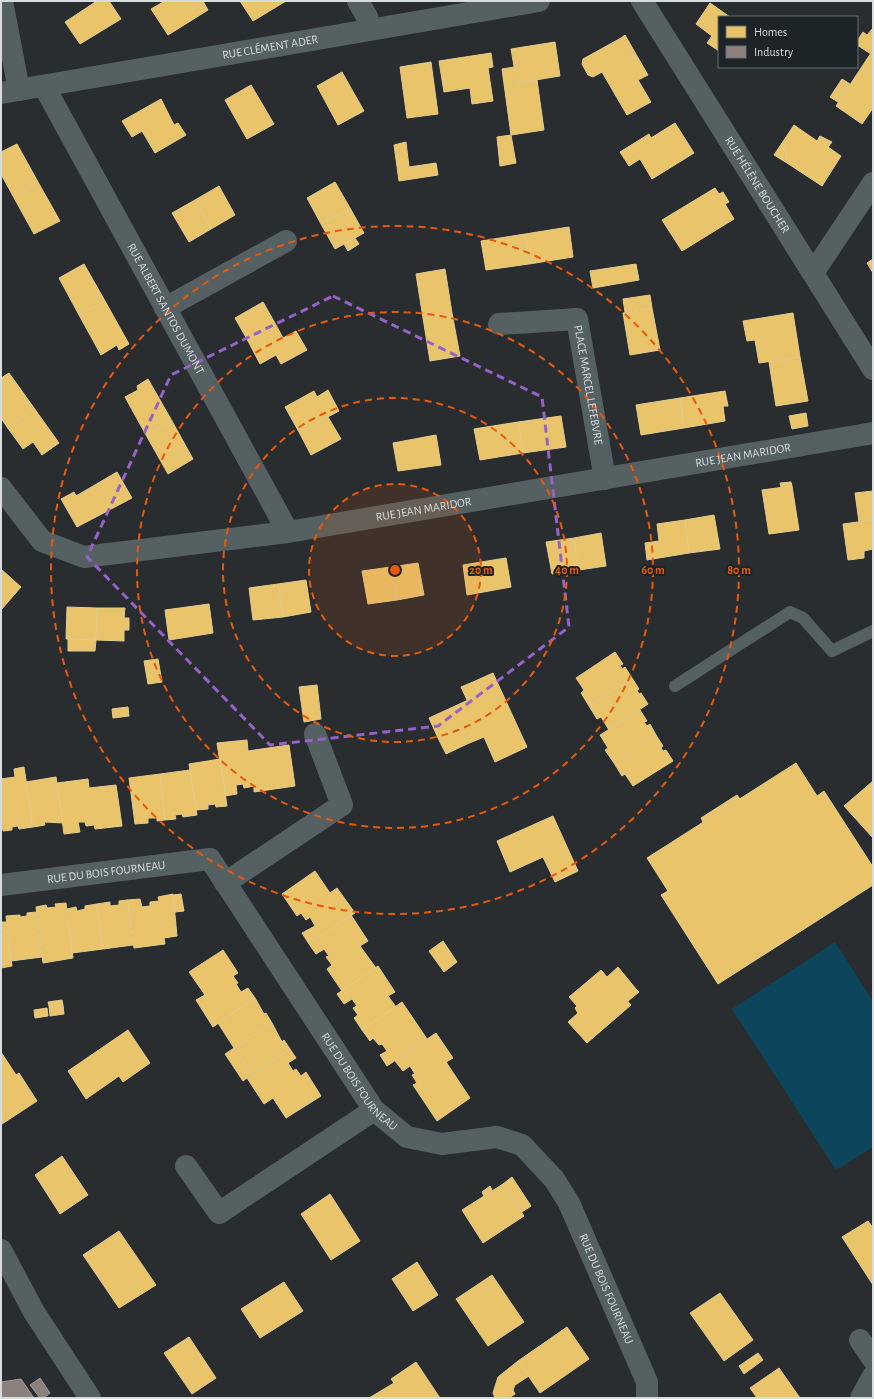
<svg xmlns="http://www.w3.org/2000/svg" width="874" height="1399" viewBox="0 0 874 1399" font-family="'Alegreya Sans',sans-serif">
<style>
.green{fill:#0d465c}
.homes{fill:#e9c46a;stroke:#e4cb8d}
.industry{fill:#8a817c;stroke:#a19c9a}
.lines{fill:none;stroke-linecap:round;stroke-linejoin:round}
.service{stroke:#556062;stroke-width:12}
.minor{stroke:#556062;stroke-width:22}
.tertiary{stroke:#556062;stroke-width:22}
.marked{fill:none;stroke:#9761c9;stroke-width:3;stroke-dasharray:8 5;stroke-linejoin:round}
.ring{fill:none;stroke:#e8590c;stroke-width:2;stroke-dasharray:7 5}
.labels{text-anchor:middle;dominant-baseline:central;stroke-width:4;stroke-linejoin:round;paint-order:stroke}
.street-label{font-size:12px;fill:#d8dcdf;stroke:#1d2428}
.centre{fill:#e8590c;stroke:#1d2428;stroke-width:2}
.ring-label{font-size:12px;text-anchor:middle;font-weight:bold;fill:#e8590c;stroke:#1d2428;stroke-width:4;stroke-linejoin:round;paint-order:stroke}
</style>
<rect width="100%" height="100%" fill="#292d2f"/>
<path class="green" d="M835 942 873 1001V1147L836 1170 732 1009Z"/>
<g class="homes">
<path d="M97 1H109L121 19 80 44 65 22Z"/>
<path d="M165 1H203L208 10 168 35 151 9Z"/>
<path d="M240 1H286L253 21Z"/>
<path d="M710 3 730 17H719V51L707 43 712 36 696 24Z"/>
<path d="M873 28V50L871 54 857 45V41L863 32 867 35Z"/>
<path d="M625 35 637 56 632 58 621 38Z"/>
<path d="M621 38 632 58 637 56 648 75 638 80 651 102 627 115 602 72 593 77 588 75 582 64 583 59Z"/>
<path d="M555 42 560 76 517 83 511 49Z"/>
<path d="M873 50V76L861 68Z"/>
<path d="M491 53 493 67 488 68 493 101 472 104 470 88 444 92 439 61Z"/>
<path d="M431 62 438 114 407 118 400 67Z"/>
<path d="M514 67 517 83 537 80 544 130 511 135 502 69Z"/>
<path d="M861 68 873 76V108L862 124 836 106Z"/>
<path d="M342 72 364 111 338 125 317 86Z"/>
<path d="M842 79 850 84 838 102 830 97Z"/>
<path d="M251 85 274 124 247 139 225 100Z"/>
<path d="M161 99 174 125 178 123 186 135 155 153 142 131 132 137 122 121Z"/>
<path d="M675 123 694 153 652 179 640 159 629 166 620 152 649 134 651 138Z"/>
<path d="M794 125 817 141 820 136 832 142 828 147 841 156 822 186 787 163 789 160 786 159V151L784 149 786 146 782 143Z"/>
<path d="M511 135 516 163 500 166 497 137Z"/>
<path d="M406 142 409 167 436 163 438 175 399 181 394 145Z"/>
<path d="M782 143 786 146 784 149 786 151V159L789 160 787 163 774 155Z"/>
<path d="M17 144 38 182 13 196 1 174V152Z"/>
<path d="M38 182 60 221 34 234 13 196Z"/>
<path d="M335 182 350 208 321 224 307 198Z"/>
<path d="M219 186 235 215 211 229 195 200Z"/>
<path d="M715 188 719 194 723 192 729 202 725 204 734 219 682 251 662 220Z"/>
<path d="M195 200 211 229 189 242 172 213Z"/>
<path d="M350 208 364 233 335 249 321 224Z"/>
<path d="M569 227 573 257 529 264 525 234Z"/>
<path d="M525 234 529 264 486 270 481 241Z"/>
<path d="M355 238 359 244 348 251 344 244Z"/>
<path d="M873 259V273L867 263Z"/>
<path d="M84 264 105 301 79 315 59 278Z"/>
<path d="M636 264 639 280 593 288 590 271Z"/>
<path d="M445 269 452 313 423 318 416 274Z"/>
<path d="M650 295 652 308 625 312 623 299Z"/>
<path d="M105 301 129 344 119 350 117 345 101 355 79 315Z"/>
<path d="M263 302 276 325 248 341 235 318Z"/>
<path d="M652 308 660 350 630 355 623 313Z"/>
<path d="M452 313 460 356 430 361 423 318Z"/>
<path d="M793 313 800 357 759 363 755 340 747 341 743 321Z"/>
<path d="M276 325 283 338 296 331 307 350 281 364 276 355 260 364 248 341Z"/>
<path d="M800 357 808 401 776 406 769 362Z"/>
<path d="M9 373 34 408 7 427 1 418V378Z"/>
<path d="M148 379 172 421 146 435 125 397 138 390 137 386Z"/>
<path d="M328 390 339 411 299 432 285 407 314 391 317 397Z"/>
<path d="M725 391 728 406H723L725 421 684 428 680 398Z"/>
<path d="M680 398 684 428 641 435 636 405Z"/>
<path d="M34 408 59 443 42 455 33 442 23 449 7 427Z"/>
<path d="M806 413 808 426 792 429 789 416Z"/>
<path d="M561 416 566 447 523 453 518 422Z"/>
<path d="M328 417 341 439 311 455 299 432Z"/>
<path d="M172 421 193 459 168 474 146 435Z"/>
<path d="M518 422 523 453 480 460 474 429Z"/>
<path d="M436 435 441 465 398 471 393 443Z"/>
<path d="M117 472 132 498 77 527 61 499 74 492 76 496Z"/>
<path d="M791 482 792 486 781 487 780 483Z"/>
<path d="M792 486 799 530 769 534 762 490Z"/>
<path d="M873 491V520L859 522 855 493Z"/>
<path d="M714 515 720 549 689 553 685 520Z"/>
<path d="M685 520 689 553 647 560 645 543 659 541 657 524Z"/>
<path d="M873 520V549L864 551V558L848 560 843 524Z"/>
<path d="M601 533 606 566 579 570 574 538Z"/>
<path d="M574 538 579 570 552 574 546 542Z"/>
<path d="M506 558 511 587 467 595 463 565Z"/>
<path d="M418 563 424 595 397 600 391 567Z"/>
<path d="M391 567 397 600 368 604 362 571Z"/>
<path d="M1 569 21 587 1 610Z"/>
<path d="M306 580 311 612 283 617 278 584Z"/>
<path d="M278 584 283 617 253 620 249 588Z"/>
<path d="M209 604 213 633 169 640 165 610Z"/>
<path d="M67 607 97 608 96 640 66 639Z"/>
<path d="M97 608H125L124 618H129V630H124V641L96 640Z"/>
<path d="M68 639 96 640 95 651H68Z"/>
<path d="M615 652 623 664 620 665 622 669 625 667 632 678 589 706 581 693 584 690 576 678Z"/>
<path d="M158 659 162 682 148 684 144 661Z"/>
<path d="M493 673 527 747 495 762 484 737 467 744 460 728 438 738 429 718 479 695 473 682Z"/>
<path d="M632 678 639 689 637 690 639 694 641 693 648 704 609 730 601 717 597 719 589 706Z"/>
<path d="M473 682 479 695 467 700 461 687Z"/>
<path d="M317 685 321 719 304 722 299 687Z"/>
<path d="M128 707 129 716 113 718 112 709Z"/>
<path d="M640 710 647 721 644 722 647 726 650 724 656 735 614 763 605 750 608 748 600 735Z"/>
<path d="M460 728 467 744 446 754 438 738Z"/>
<path d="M656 735 663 746 661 748 663 751 666 750 673 761 633 786 625 774 622 776 614 763Z"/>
<path d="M247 740 248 751 289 745 295 786 254 792V786L244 788 243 784 236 785 237 794 225 796 217 743Z"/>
<path d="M220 759 227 806 216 807 215 804 208 805V809L196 810 189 764Z"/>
<path d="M796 763 817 796 824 791 873 867V885L718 984 661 895 668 891 647 858Z"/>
<path d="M24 767 33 827 19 829 18 826 12 827V830L3 831 1 818V779L15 777 14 769Z"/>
<path d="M190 770 197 815 183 817 182 814 175 815 176 819 165 820 160 774Z"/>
<path d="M160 774 165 820 157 821V818H148V823L135 824 129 778Z"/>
<path d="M56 777 63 823 44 822 45 825 33 827 26 782Z"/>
<path d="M88 779 89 788 116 785 122 826 95 829 94 825 86 826 85 822H78L80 832 64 834 57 783Z"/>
<path d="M873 781V838L844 806Z"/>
<path d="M737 795 740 799 703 822 701 818Z"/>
<path d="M553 816 578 871 555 882 543 857 510 872 497 841Z"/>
<path d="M315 871 330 893 337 888 355 913 309 944 302 933 315 926 310 917 306 920 301 913 297 916 282 894Z"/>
<path d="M173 894 177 936 164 938 165 944 134 948 127 900 140 899 142 907 150 906V902L159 901 158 897Z"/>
<path d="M181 894 184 911 175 912 173 895Z"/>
<path d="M127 900 133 945 103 949 97 904 110 902V906L119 905V901Z"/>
<path d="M66 903 73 958 43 963 36 907 46 905 47 908 56 907 55 904Z"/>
<path d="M97 904 103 949 72 953 67 909 76 907 77 911 85 909V906Z"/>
<path d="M36 912 42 957 11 961 6 916 20 915V917L27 916V913Z"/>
<path d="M351 915 368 941 360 946 376 968 342 991 327 969 332 965 326 957 329 956 324 949 316 954 309 944Z"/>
<path d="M1 922H6L12 966 1 968Z"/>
<path d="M443 941 457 962 444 972 429 951Z"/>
<path d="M223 950 238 973 233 976 238 983 236 984 241 992 248 988 255 998 213 1027 196 1000 205 995 189 972Z"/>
<path d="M378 966 395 992 388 996 396 1007 362 1030 354 1018 358 1015 353 1008 357 1006 352 999 344 1004 337 994Z"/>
<path d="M618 967 636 989 625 998 631 1005 587 1043 568 1022 578 1013 575 1008 577 1006 569 997 601 970 607 977Z"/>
<path d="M636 989 639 992 628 1001 625 998Z"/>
<path d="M255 998 264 1014 266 1013 272 1023 234 1048 218 1023Z"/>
<path d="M62 1000 63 1005 49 1006 48 1002Z"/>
<path d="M402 1002 427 1039 387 1066 380 1055 387 1051 382 1044 379 1045 373 1038 370 1041 362 1030Z"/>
<path d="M63 1005 64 1014 50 1016 49 1006Z"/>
<path d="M47 1008 48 1016 35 1018 34 1010Z"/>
<path d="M272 1023 282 1042 284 1040 290 1049 252 1074 234 1048Z"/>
<path d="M128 1030 150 1063 123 1082 119 1076 86 1099 68 1071Z"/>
<path d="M436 1033 453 1058 446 1062 470 1098 437 1121 413 1085 417 1083 412 1075 415 1074 410 1066 403 1071 395 1061Z"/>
<path d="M234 1048 252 1074 243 1081 225 1054Z"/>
<path d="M290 1049 296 1058 288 1063 293 1071 296 1069 301 1076 306 1072 321 1096 286 1118 273 1098 264 1104 247 1078Z"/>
<path d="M1 1052 16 1075 19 1073 37 1101 2 1124Z"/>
<path d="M62 1156 88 1195 60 1214 35 1175Z"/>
<path d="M512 1177 531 1206 522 1212 503 1184Z"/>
<path d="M503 1184 524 1216 483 1243 462 1210Z"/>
<path d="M490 1186 492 1190 484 1196 482 1192Z"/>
<path d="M330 1194 360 1241 331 1260 301 1214Z"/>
<path d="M868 1221 873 1228V1285L842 1237Z"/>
<path d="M119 1231 156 1285 119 1308 83 1255Z"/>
<path d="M417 1262 438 1295 413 1311 392 1279Z"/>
<path d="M492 1275 524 1322 488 1346 456 1299Z"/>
<path d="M284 1282 303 1311 260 1338 241 1309Z"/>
<path d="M720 1293 753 1340 724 1361 690 1313Z"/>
<path d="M567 1327 589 1359 540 1393 518 1361Z"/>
<path d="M189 1337 216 1378 192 1394 164 1353Z"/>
<path d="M758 1353 763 1360 744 1374 739 1366Z"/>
<path d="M518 1361 529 1376 515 1385 513 1390 515 1394 509 1398H495L493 1393 498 1377Z"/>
<path d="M416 1362 440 1398H369L394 1383 391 1379Z"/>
<path d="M779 1368 800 1398H757L750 1388Z"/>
</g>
<g class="industry">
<path d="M40 1378 50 1393 44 1398H40L30 1385Z"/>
<path d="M21 1379 34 1398H1V1382Z"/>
</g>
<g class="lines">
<path class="service" d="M675 686 790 612 803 618 832 651 873 631"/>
<g class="minor">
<path d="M2 1 19 90"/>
<path d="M358 1 367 17 370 29"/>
<path id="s1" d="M642 1 873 369"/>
<path id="s2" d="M44 86 288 532"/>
<path id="s3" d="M1 93 539 1"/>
<path d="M813 273 873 183"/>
<path d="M165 308 286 241"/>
<path id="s4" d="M499 324 577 319 605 479"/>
<path id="s5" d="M1 488 42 541 84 557 288 532 873 433"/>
<path d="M225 883 342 805 315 734"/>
<path id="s6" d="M1 885 210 859 374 1110 407 1137 442 1144 497 1137 522 1145 554 1179 569 1203 647 1382V1398"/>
<path d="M186 1166 219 1213 374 1110"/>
<path d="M860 1340 873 1359"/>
<path d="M861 1398 873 1376"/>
</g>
<path class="tertiary" d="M1 1250 34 1312 90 1398"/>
</g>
<path class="marked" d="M333 296 542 397 569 627 438 726 270 745 87 557 171 375Z"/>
<circle cx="395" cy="570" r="86" fill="#e8590c" fill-opacity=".12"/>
<g class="ring">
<circle cx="395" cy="570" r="86"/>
<circle cx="395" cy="570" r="172"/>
<circle cx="395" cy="570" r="258"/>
<circle cx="395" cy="570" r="344"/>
</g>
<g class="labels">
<g class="street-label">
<text stroke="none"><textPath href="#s3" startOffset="273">RUE CLÉMENT ADER</textPath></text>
<text stroke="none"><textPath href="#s1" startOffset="217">RUE HÉLÈNE BOUCHER</textPath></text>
<text stroke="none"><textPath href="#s2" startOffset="254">RUE ALBERT SANTOS DUMONT</textPath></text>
<text stroke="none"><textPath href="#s4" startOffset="145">PLACE MARCEL LEFEBVRE</textPath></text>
<text stroke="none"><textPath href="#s5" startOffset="779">RUE JEAN MARIDOR</textPath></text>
<text stroke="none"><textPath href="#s5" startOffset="455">RUE JEAN MARIDOR</textPath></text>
<text stroke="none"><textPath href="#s6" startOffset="106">RUE DU BOIS FOURNEAU</textPath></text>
<text stroke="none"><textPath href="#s6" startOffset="479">RUE DU BOIS FOURNEAU</textPath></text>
<text stroke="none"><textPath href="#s6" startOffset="839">RUE DU BOIS FOURNEAU</textPath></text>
</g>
</g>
<circle cx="395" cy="570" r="6" class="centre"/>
<g class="ring-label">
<text x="481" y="574">20 m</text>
<text x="567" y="574">40 m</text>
<text x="653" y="574">60 m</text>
<text x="739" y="574">80 m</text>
</g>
<rect width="874" height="1399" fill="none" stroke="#d8dcdf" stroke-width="4"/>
<rect x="718" y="16" width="140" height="52" fill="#1d2428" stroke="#686e71"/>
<rect x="726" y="26" width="20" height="12" fill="#e9c46a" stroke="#686e71"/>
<text x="754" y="36" font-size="12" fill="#d8dcdf">Homes</text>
<rect x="726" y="46" width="20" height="12" fill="#8a817c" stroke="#686e71"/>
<text x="754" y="56" font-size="12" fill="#d8dcdf">Industry</text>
</svg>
